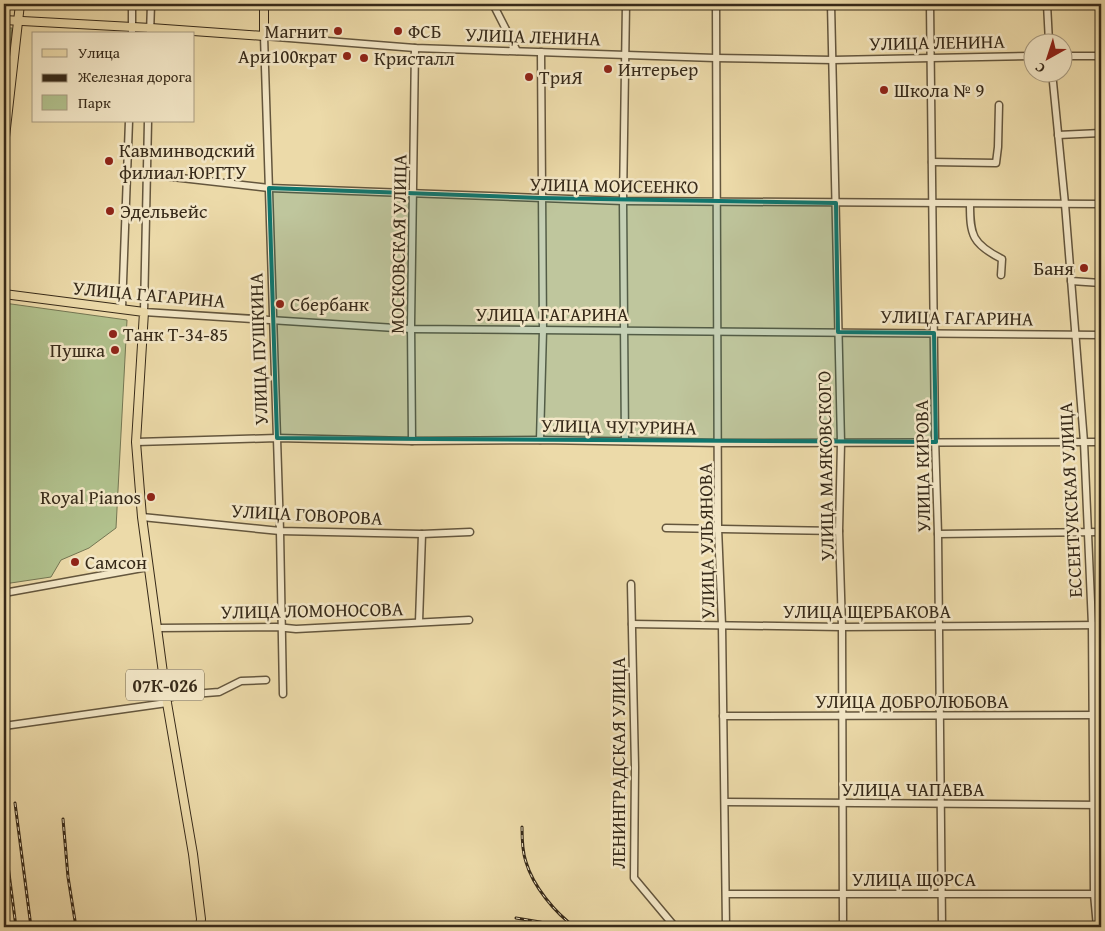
<svg xmlns="http://www.w3.org/2000/svg" width="1105" height="931" viewBox="0 0 1105 931" font-family="'Gentium Book Plus',serif">
<style>
.green{fill:#b1c18d;stroke:#747653}
.lines{fill:none;stroke-linecap:round;stroke-linejoin:round}
.minor-casing{stroke:#64563d;stroke-width:9}
.major-casing{stroke:#372a19;stroke-width:10}
.minor{stroke:#f3e7c7;stroke-width:6}
.major{stroke:#ecdaa9;stroke-width:8}
.rail-casing{stroke:#372a19;stroke-width:3}
.rail{stroke:#f3e7c7;stroke-width:1;stroke-dasharray:4;stroke-linecap:butt}
.marked{fill:#0f766e;fill-opacity:0.2;stroke:#0f766e;stroke-width:4;stroke-linejoin:round}
.poi-dot{fill:#8f2418;stroke:#f3e7c7;stroke-width:2}
.labels{text-anchor:middle;dominant-baseline:central;stroke-width:5;stroke-linejoin:round;paint-order:stroke}
.shield{fill:#f3e7c7;stroke:#6f634d;stroke-width:1}
.shield-label{font-size:18px;font-weight:bold;fill:#372a19}
.poi-label{font-size:19px;fill:#372a19;stroke:#f3e7c7;text-anchor:start}
.street-label{font-size:19px;fill:#372a19;stroke:#f3e7c7}
</style>
<rect width="100%" height="100%" fill="#ecdaa9"/>
<filter id="stains"><feTurbulence type="fractalNoise" baseFrequency=".004" numOctaves="4"/><feColorMatrix values="0 0 0 0 .2 0 0 0 0 .09 0 0 0 0 .02 0 0 0 .5 -.17"/></filter>
<radialGradient id="worn" r=".72"><stop offset=".6" stop-color="#630" stop-opacity="0"/><stop offset="1" stop-color="#630" stop-opacity=".3"/></radialGradient>
<g class="green">
<path d="M4 28H12L4 105Z"/>
<path d="M4 303 127 320 116 528 89 548 61 560 51 577 4 584Z"/>
</g>
<g class="lines">
<defs>
<g id="minor">
<path d="M493 4 517 51"/>
<path d="M716 4 718 528 722 625 726 927"/>
<path d="M831 4 841 443 839 531 842 627 843 927"/>
<path d="M930 4 935 438 938 534 942 927"/>
<path d="M1047 4 1049 42"/>
<path d="M132 34V4"/>
<path d="M150 34 151 4"/>
<path d="M1062 56H1101"/>
<path d="M1101 56V38"/>
<path d="M1052 72 1065 204 1084 442 1092 625 1094 894 1097 927"/>
<path d="M148 121 144 312 411 329 1101 335"/>
<path d="M1058 135 1101 133"/>
<path d="M932 162 996 163 998 147 999 105"/>
<path d="M128 172 269 188 623 201 1101 204"/>
<path d="M970 204C970 235 972 244 1002 259L1001 275"/>
<path d="M1071 281 1101 283"/>
<path d="M122 309 129 121"/>
<path d="M540 440 543 330 541 52"/>
<path d="M412 441 411 324 415 48"/>
<path d="M625 441 623 201 626 4"/>
<path d="M136 442 277 438 412 441 540 440 719 443 1101 442"/>
<path d="M142 517 280 531 422 534 470 532"/>
<path d="M666 528 839 531"/>
<path d="M938 534 1101 532"/>
<path d="M631 584 635 767 634 878 675 927"/>
<path d="M4 593 148 567"/>
<path d="M419 622 422 534"/>
<path d="M632 624 842 627 1101 625"/>
<path d="M157 628 276 627 296 629 469 620"/>
<path d="M283 694 280 531 264 36 415 48 715 58 833 60 1032 56"/>
<path d="M167 698 180 695 219 692 241 681 266 680"/>
<path d="M723 716 1101 715"/>
<path d="M4 726 167 703"/>
<path d="M725 802 1101 805"/>
<path d="M727 894H1101"/>
</g>
<g id="major">
<path d="M4 20 151 28 264 36V4"/>
<path d="M4 146 20 4"/>
<path d="M4 294 144 312 136 442 142 517 157 628 167 703 193 854 201 919 200 927"/>
</g>
</defs>
<use href="#minor" class="minor-casing"/>
<use href="#major" class="major-casing"/>
<use href="#minor" class="minor"/>
<use href="#major" class="major"/>
<defs>
<g id="rail">
<path d="M15 803 31 927"/>
<path d="M63 819 68 877 76 927"/>
<path d="M522 827C522 839 522 851 526 862 533 886 555 913 575 927"/>
<path d="M4 835 16 927"/>
<path d="M516 918 540 922 559 927"/>
</g>
</defs>
<use href="#rail" class="rail-casing"/>
<use href="#rail" class="rail"/>
</g>
<path class="marked" d="M269 188 541 198 836 203 838 332 934 333 936 442 277 438Z"/>
<g class="poi-dot">
<circle cx="338" cy="31" r="5"/>
<circle cx="398" cy="31" r="5"/>
<circle cx="347" cy="56" r="5"/>
<circle cx="364" cy="58" r="5"/>
<circle cx="608" cy="69" r="5"/>
<circle cx="529" cy="77" r="5"/>
<circle cx="884" cy="90" r="5"/>
<circle cx="109" cy="161" r="5"/>
<circle cx="110" cy="211" r="5"/>
<circle cx="1084" cy="268" r="5"/>
<circle cx="280" cy="304" r="5"/>
<circle cx="113" cy="334" r="5"/>
<circle cx="115" cy="350" r="5"/>
<circle cx="151" cy="497" r="5"/>
<circle cx="75" cy="562" r="5"/>
</g>
<g class="labels">
<rect class="shield" x="126" y="669.5" width="78" height="31" rx="4"/>
<g class="shield-label">
<text x="165" y="685">07К-026</text>
</g>
<g class="poi-label">
<text x="328" y="31" text-anchor="end">Магнит</text>
<text x="408" y="31">ФСБ</text>
<text x="337" y="56" text-anchor="end">Ари100крат</text>
<text x="374" y="58">Кристалл</text>
<text x="618" y="69">Интерьер</text>
<text x="539" y="77">ТриЯ</text>
<text x="894" y="90">Школа № 9</text>
<text x="119" y="150">Кавминводский<tspan x="119" dy="22">филиал ЮРГТУ</tspan></text>
<text x="120" y="211">Эдельвейс</text>
<text x="1074" y="268" text-anchor="end">Баня</text>
<text x="290" y="304">Сбербанк</text>
<text x="123" y="334">Танк Т-34-85</text>
<text x="105" y="350" text-anchor="end">Пушка</text>
<text x="141" y="497" text-anchor="end">Royal Pianos</text>
<text x="85" y="562">Самсон</text>
</g>
<g class="street-label">
<text transform="translate(533 36) rotate(2)">УЛИЦА ЛЕНИНА</text>
<text transform="translate(937 42) rotate(-1)">УЛИЦА ЛЕНИНА</text>
<text transform="translate(614 185) rotate(1)">УЛИЦА МОИСЕЕНКО</text>
<text transform="translate(398 244) rotate(-89)">МОСКОВСКАЯ УЛИЦА</text>
<text transform="translate(149 294) rotate(5)">УЛИЦА ГАГАРИНА</text>
<text x="552" y="314">УЛИЦА ГАГАРИНА</text>
<text transform="translate(957 317) rotate(1)">УЛИЦА ГАГАРИНА</text>
<text transform="translate(258 349) rotate(-92)">УЛИЦА ПУШКИНА</text>
<text transform="translate(619 426) rotate(1)">УЛИЦА ЧУГУРИНА</text>
<text transform="translate(825 466) rotate(-91)">УЛИЦА МАЯКОВСКОГО</text>
<text transform="translate(922 466) rotate(-91)">УЛИЦА КИРОВА</text>
<text transform="translate(1070 500) rotate(-93)">ЕССЕНТУКСКАЯ УЛИЦА</text>
<text transform="translate(307 514) rotate(3)">УЛИЦА ГОВОРОВА</text>
<text transform="translate(706 541) rotate(-91)">УЛИЦА УЛЬЯНОВА</text>
<text transform="translate(312 610) rotate(-1)">УЛИЦА ЛОМОНОСОВА</text>
<text x="867" y="611">УЛИЦА ЩЕРБАКОВА</text>
<text x="912" y="701">УЛИЦА ДОБРОЛЮБОВА</text>
<text transform="translate(618 763) rotate(-90)">ЛЕНИНГРАДСКАЯ УЛИЦА</text>
<text x="913" y="789">УЛИЦА ЧАПАЕВА</text>
<text x="914" y="879">УЛИЦА ЩОРСА</text>
</g>
</g>
<rect width="1105" height="931" fill="none" stroke="#ecdaa9" stroke-width="20"/>
<rect x="5" y="5" width="1095" height="921" fill="none" stroke="#372a19" stroke-width="2.5"/>
<rect x="10" y="10" width="1085" height="911" fill="none" stroke="#372a19"/>
<rect x="32" y="32" width="162" height="90" fill="#f3e7c7" stroke="#a89b81"/>
<rect x="42" y="49" width="25" height="8" fill="#ecdaa9" stroke="#a89b81"/>
<text x="78" y="58" font-size="15" fill="#372a19">Улица</text>
<rect x="42" y="74" width="25" height="8" fill="#372a19" stroke="#a89b81"/>
<text x="78" y="82" font-size="15" fill="#372a19">Железная дорога</text>
<rect x="42" y="95" width="25" height="15" fill="#b1c18d" stroke="#a89b81"/>
<text x="78" y="108" font-size="15" fill="#372a19">Парк</text>
<g transform="translate(1048 58) rotate(219)"><circle r="24" fill="#f3e7c7" stroke="#a89b81"/>
<path d="M0-4L9 19L0 12L-9 19Z" fill="#8f2418"/>
<text y="-8" font-size="14" font-weight="bold" text-anchor="middle" fill="#372a19">С</text>
</g>
<rect width="100%" height="100%" filter="url(#stains)"/>
<rect width="100%" height="100%" fill="url(#worn)"/>
</svg>
